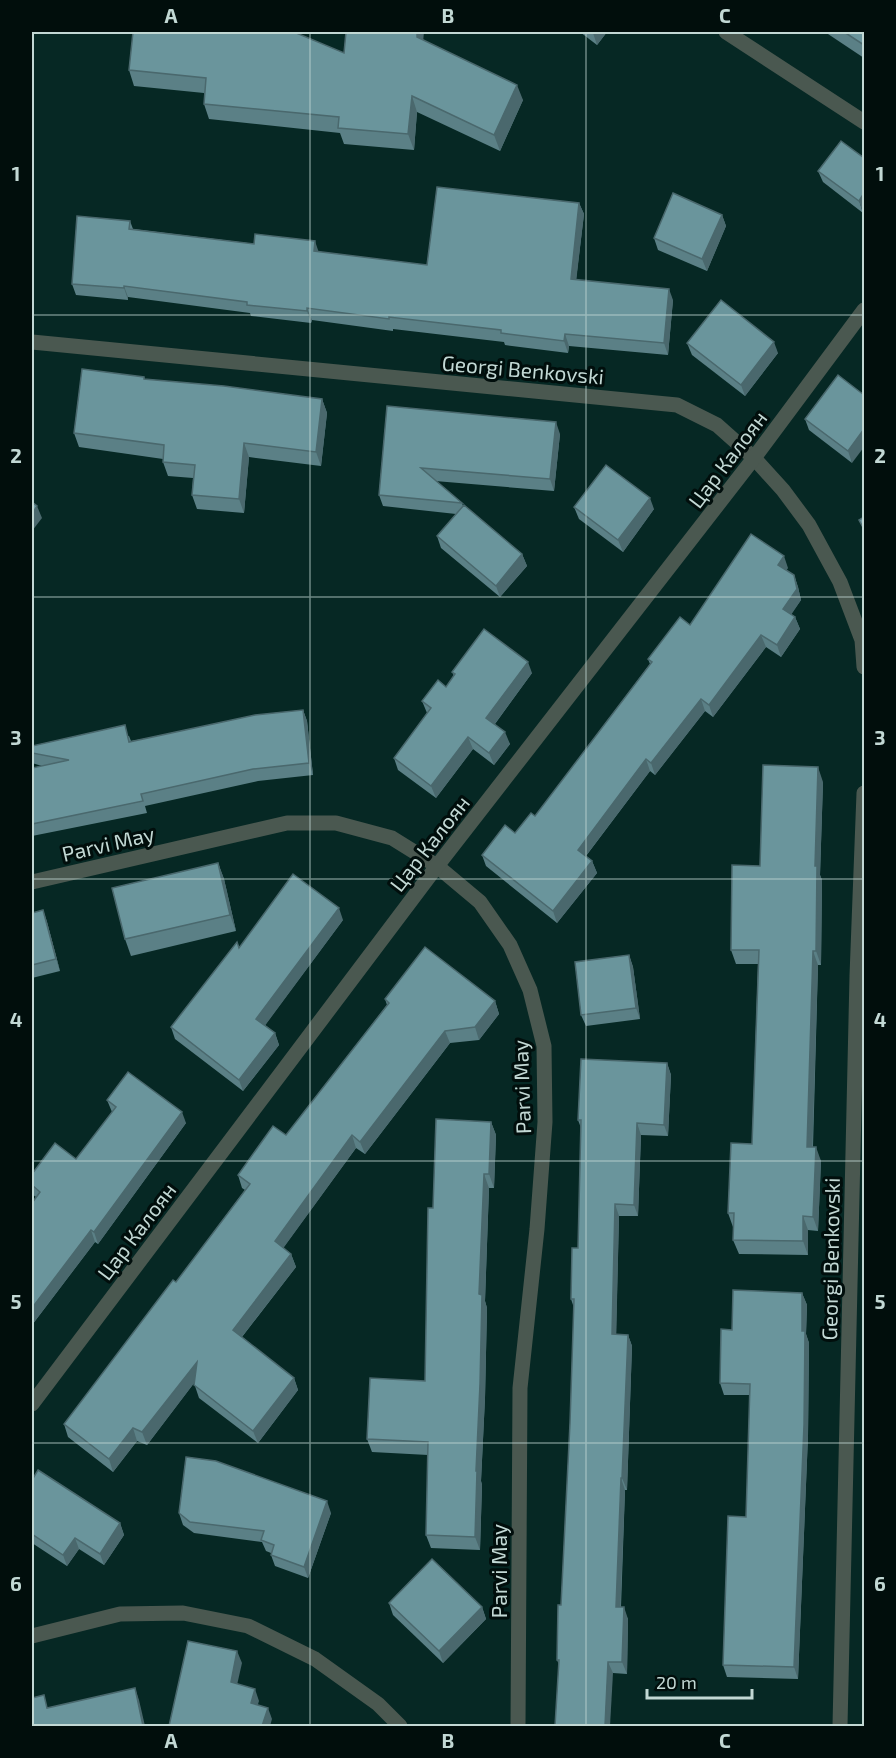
<svg xmlns="http://www.w3.org/2000/svg" width="896" height="1758" viewBox="0 0 896 1758" font-family="'Exo 2',sans-serif">
<style>
.lines{fill:none;stroke-linecap:round;stroke-linejoin:round}
.minor{stroke:#4a5850;stroke-width:15}
.wall{fill:#5b8086}
.shaded-wall{fill:#4a686d}
.building{fill:#6a959c;stroke:#4a686d;stroke-width:1.5}
.grid{fill:none;stroke:#c2d8d4;stroke-width:1.5;stroke-opacity:0.55}
.labels{text-anchor:middle;dominant-baseline:central;stroke-width:6;stroke-linejoin:round;paint-order:stroke}
.street-label{font-size:21px;fill:#c2d8d4;stroke:#010e0c}
.neatline{fill:none;stroke:#c2d8d4;stroke-width:2}
.grid-label{font-size:20px;text-anchor:middle;font-weight:bold;fill:#c2d8d4}
</style>
<rect width="100%" height="100%" fill="#062824"/>
<g class="lines">
<g class="minor">
<path d="M726 32 864 122"/>
<path d="M32 342 677 405 717 425 754 458 783 490 809 525 840 582 862 640 864 667"/>
<path d="M32 882 287 823H336L392 838 437 866 480 902 510 945 530 990 544 1046 545 1122 537 1229 520 1388 518 1726"/>
<path d="M32 1404 437 866 754 458 864 310"/>
<path d="M32 1636 120 1614 183 1613 248 1626 315 1659 378 1704 400 1726"/>
<path d="M840 1726 857 976 864 793"/>
</g>
</g>
<g class="wall">
<path d="M580 32H607L597 45Z"/>
<path d="M825 32H864V58Z"/>
<path d="M423 41 523 100 500 151 417 112 414 150 344 144 340 133 209 119 204 104V93L134 86 129 70 344 53Z"/>
<path d="M841 141 863 213 823 182 818 171Z"/>
<path d="M579 203 584 214 576 280 673 300 668 355 569 346 568 353 505 345 504 342 393 329V331L312 320 311 323 251 316 250 313 128 297V300L76 295 72 284 130 221 133 229 427 265Z"/>
<path d="M722 215 726 226 707 271 658 250 654 238Z"/>
<path d="M687 343 778 353 745 396 692 355Z"/>
<path d="M838 375 852 463 809 430 805 419Z"/>
<path d="M144 377 145 380 322 399 327 413 321 466 249 457 244 513 197 509 192 495 193 478 168 476 163 462V459L79 447 74 433Z"/>
<path d="M387 406 560 434 554 491 435 481 462 503 463 506 522 554 527 566 500 597 441 548 437 536 456 514 383 506 379 495Z"/>
<path d="M574 507 654 509 623 552 579 519Z"/>
<path d="M788 568 786 570 794 575 798 587 801 600 791 614 795 617 800 629 781 657 766 647 713 717 705 711 655 775 650 771 586 856 592 861 597 873 557 923 486 866 482 855 515 833 535 816 650 664 648 659 690 625Z"/>
<path d="M452 672 532 673 495 724 510 744 494 765 473 749 436 798 398 770 394 758 427 713 422 701 446 687 454 676Z"/>
<path d="M303 710 307 721 313 775 258 781 145 806 147 813 32 836V768L42 766 32 763V746L129 736 131 741Z"/>
<path d="M823 782 820 875 822 880 821 965H818L813 1147 821 1161 818 1231 808 1230V1255L739 1254 733 1240 734 1227H733L728 1213 752 1144 758 964H736L731 950 760 866Z"/>
<path d="M218 863 224 879 236 931 131 956 125 939Z"/>
<path d="M43 910 47 922 60 971 32 978V913Z"/>
<path d="M343 920 265 1025 275 1033 279 1045 243 1091 175 1039 171 1027 237 942 239 947Z"/>
<path d="M629 955 633 967 640 1019 586 1026 581 1015Z"/>
<path d="M385 999 495 1001 499 1014 479 1040 450 1043 365 1154 356 1148 283 1248 291 1254 296 1267 242 1337 294 1378 298 1390 258 1443 199 1398 194 1383 147 1445 137 1441 113 1472 68 1437 64 1424 176 1282 245 1190 242 1188 238 1175 286 1135 387 1005Z"/>
<path d="M667 1063 671 1075 668 1136 641 1135 638 1216H619L616 1334 628 1335 632 1346 627 1490H625L621 1607 628 1619 627 1674 613 1673 559 1665 557 1660 561 1605 570 1423 574 1308 571 1299 578 1248 581 1128 578 1120Z"/>
<path d="M107 1100 186 1123 98 1244 95 1242 32 1325V1203L36 1197 32 1194V1174L76 1159 112 1112Z"/>
<path d="M491 1122 496 1135 494 1188H489L485 1301 487 1308 485 1398 481 1481 482 1485 480 1550 431 1548 426 1535 428 1455 372 1452 367 1439 425 1381 433 1208Z"/>
<path d="M802 1293 807 1305 806 1334 809 1343 808 1436 798 1679 727 1677 723 1665 746 1517 750 1395H724L720 1383 732 1330Z"/>
<path d="M32 1480 120 1523 124 1535 104 1565 79 1549 67 1566 32 1543Z"/>
<path d="M179 1513H331L308 1578 275 1566 271 1555V1553L266 1551 262 1542 194 1533 183 1525Z"/>
<path d="M389 1603 482 1607 486 1619 443 1663 393 1615Z"/>
</g>
<g class="shaded-wall">
<path d="M417 32H424L422 53 417 37Z"/>
<path d="M594 32H607L597 45 593 33Z"/>
<path d="M517 85 523 100 500 151 494 135Z"/>
<path d="M412 96 417 112 414 150 408 134Z"/>
<path d="M864 193V210L863 213 859 201Z"/>
<path d="M579 203 584 214 575 291 571 279Z"/>
<path d="M722 215 726 226 707 271 702 259Z"/>
<path d="M315 241 319 253 314 251Z"/>
<path d="M124 286 128 297V300L124 288Z"/>
<path d="M669 289 673 300 668 355 664 343Z"/>
<path d="M307 308 312 320 311 323 307 311Z"/>
<path d="M565 334 569 346 568 353 564 341Z"/>
<path d="M774 342 778 353 745 396 741 385Z"/>
<path d="M322 399 327 413 321 466 316 452Z"/>
<path d="M556 422 560 434 554 491 550 479Z"/>
<path d="M864 429V447L852 463 848 451Z"/>
<path d="M244 443 249 457 244 513 239 499Z"/>
<path d="M650 498 654 509 623 552 618 540Z"/>
<path d="M37 506 42 518 32 531V514Z"/>
<path d="M522 554 527 566 500 597 496 586Z"/>
<path d="M784 556 788 568 782 577 778 565Z"/>
<path d="M794 575 798 587 801 600 787 621 783 609Z"/>
<path d="M795 617 800 629 781 657 777 645Z"/>
<path d="M761 635 766 647 713 717 709 705Z"/>
<path d="M528 662 532 673 491 729 486 718Z"/>
<path d="M701 699 705 711 655 775 651 763Z"/>
<path d="M303 710 307 721 313 775 309 763Z"/>
<path d="M505 732 510 744 494 765 489 753Z"/>
<path d="M468 737 473 749 436 798 431 786Z"/>
<path d="M646 759 650 771 582 861 578 850Z"/>
<path d="M818 767 823 782 820 875 822 880 821 965 816 951 815 866Z"/>
<path d="M592 861 597 873 557 923 553 911Z"/>
<path d="M218 863 224 879 236 931 230 915Z"/>
<path d="M339 908 343 920 261 1031 256 1019Z"/>
<path d="M43 910 47 922 60 971 56 959Z"/>
<path d="M813 951 818 965 812 1161 807 1147Z"/>
<path d="M629 955 633 967 640 1019 636 1008Z"/>
<path d="M495 1001 499 1014 479 1040 475 1027Z"/>
<path d="M445 1031 450 1043 365 1154 360 1142Z"/>
<path d="M275 1033 279 1045 243 1091 239 1080Z"/>
<path d="M667 1063 671 1075 668 1136 664 1125Z"/>
<path d="M182 1112 186 1123 98 1244 94 1232Z"/>
<path d="M491 1122 496 1135 494 1188 489 1174Z"/>
<path d="M637 1123 641 1135 638 1216 634 1205Z"/>
<path d="M352 1135 356 1148 279 1254 275 1241Z"/>
<path d="M816 1147 821 1161 818 1231 813 1217Z"/>
<path d="M484 1174 489 1188 485 1301 487 1308 485 1398 481 1481 482 1485 480 1550 475 1537 476 1471 479 1294Z"/>
<path d="M615 1204 619 1216 616 1346 612 1334Z"/>
<path d="M803 1216 808 1230V1255L803 1241Z"/>
<path d="M91 1230 95 1242 32 1325V1308Z"/>
<path d="M291 1254 296 1267 237 1343 233 1330Z"/>
<path d="M802 1293 807 1305 806 1334 809 1343 808 1436 798 1679 794 1667Z"/>
<path d="M628 1335 632 1346 627 1490 622 1478Z"/>
<path d="M197 1362 201 1374 147 1445 142 1432Z"/>
<path d="M294 1378 298 1390 258 1443 253 1431Z"/>
<path d="M133 1428 137 1441 113 1472 109 1459Z"/>
<path d="M621 1478 625 1490 620 1618 616 1607Z"/>
<path d="M327 1501 331 1513 308 1578 304 1567Z"/>
<path d="M120 1523 124 1535 104 1565 100 1554Z"/>
<path d="M75 1538 79 1549 67 1566 63 1555Z"/>
<path d="M482 1607 486 1619 443 1663 439 1651Z"/>
<path d="M624 1607 628 1619 627 1674 622 1662Z"/>
<path d="M237 1651 242 1663 235 1694 231 1682Z"/>
<path d="M608 1662 613 1673 610 1726H605Z"/>
<path d="M135 1688 139 1700 145 1726H143Z"/>
<path d="M255 1689 259 1701 255 1714 251 1703Z"/>
<path d="M268 1708 272 1719 270 1726H262Z"/>
</g>
<g class="building">
<path d="M133 32H294L344 53 346 32H417V37L517 85 494 135 412 96 408 134 338 128 339 117 204 104 206 78 129 70Z"/>
<path d="M844 32H864V45Z"/>
<path d="M841 141 864 158V193L859 201 818 171Z"/>
<path d="M437 187 579 203 571 279 669 289 664 343 565 334 564 341 501 333V330L389 317V319L307 308V311L247 305V302L124 286V288L72 284 77 216 130 221 129 229 254 244 255 234 315 241 314 251 427 265Z"/>
<path d="M673 193 722 215 702 259 654 238Z"/>
<path d="M721 300 774 342 741 385 687 343Z"/>
<path d="M82 369 144 377V379L224 386 322 399 316 452 244 443 239 499 192 495 195 465 163 462 164 445 74 433Z"/>
<path d="M838 375 864 395V429L848 451 805 419Z"/>
<path d="M387 406 556 422 550 479 421 468 462 503 379 495Z"/>
<path d="M606 465 650 498 618 540 574 507Z"/>
<path d="M32 502 37 506 32 514Z"/>
<path d="M464 505 522 554 496 586 437 536Z"/>
<path d="M864 517V529L859 520Z"/>
<path d="M751 534 784 556 778 565 794 575 797 589 783 609 795 617 777 645 761 635 709 705 701 699 651 763 646 759 578 850 592 861 553 911 482 855 505 825 515 833 531 813 535 816 652 662 648 659 680 617 690 625Z"/>
<path d="M484 629 528 662 486 718 505 732 489 753 468 737 431 786 394 758 431 708 422 701 438 680 446 687 455 674 452 672Z"/>
<path d="M303 710 309 763 253 769 141 794 143 801 32 824V768L69 760 32 753V746L125 725 129 742 255 715Z"/>
<path d="M763 765 818 767 815 866H817L816 951H813L807 1147H816L813 1217 803 1216V1241L733 1240 734 1213H728L731 1143 752 1144 759 950H731L732 865 760 866Z"/>
<path d="M218 863 230 915 125 939 112 888Z"/>
<path d="M293 874 339 908 256 1019 275 1033 239 1080 171 1027 237 942 239 948Z"/>
<path d="M43 910 56 959 32 965V913Z"/>
<path d="M425 947 495 1001 475 1027 445 1031 360 1142 352 1135 275 1241 291 1254 233 1330 294 1378 253 1431 194 1385 197 1362 142 1432 133 1428 109 1459 64 1424 173 1280 176 1282 250 1184 238 1175 273 1126 286 1135 389 1003 385 999Z"/>
<path d="M629 955 636 1008 581 1015 575 962Z"/>
<path d="M581 1059 667 1063 664 1125 637 1123 634 1205 615 1204 612 1334 628 1335 622 1478H621L616 1607H624L622 1662H608L605 1726H555L559 1660H557L558 1605H561L570 1423 574 1299H571L572 1248H578L581 1120H578Z"/>
<path d="M128 1072 182 1112 94 1232 91 1230 32 1308V1203L40 1192 32 1185V1174L55 1143 76 1159 116 1107 107 1100Z"/>
<path d="M436 1119 491 1122 489 1174H484L479 1294 482 1295 480 1384 476 1471H477L475 1537 426 1535 428 1442 367 1439 370 1378 425 1381 428 1208H433Z"/>
<path d="M733 1290 802 1293V1331H805L804 1425 794 1667 723 1665 728 1516 746 1517 750 1384 720 1383 721 1329 732 1330Z"/>
<path d="M186 1457 216 1461 327 1501 304 1567 271 1555 274 1545 261 1540 264 1531 190 1522 179 1513Z"/>
<path d="M38 1470 120 1523 100 1554 75 1538 63 1555 32 1534V1480Z"/>
<path d="M432 1559 482 1607 439 1651 389 1603Z"/>
<path d="M188 1641 237 1651 231 1682 255 1689 251 1703 268 1708 262 1726H169Z"/>
<path d="M135 1688 143 1726H32V1698L44 1695 47 1708Z"/>
</g>
<path class="grid" d="M310 32V1726M586 32V1726M32 315H864M32 597H864M32 879H864M32 1161H864M32 1443H864"/>
<g class="labels">
<g class="street-label">
<text transform="translate(523 369) rotate(5)">Georgi Benkovski</text>
<text transform="translate(727 459) rotate(-53)">Цар Калоян</text>
<text transform="translate(108 843) rotate(-13)">Parvi May</text>
<text transform="translate(429 843) rotate(-52)">Цар Калоян</text>
<text transform="translate(521 1087) rotate(-92)">Parvi May</text>
<text transform="translate(136 1231) rotate(-53)">Цар Калоян</text>
<text transform="translate(830 1259) rotate(-89)">Georgi Benkovski</text>
<text transform="translate(498 1571) rotate(-90)">Parvi May</text>
</g>
</g>
<rect width="896" height="1758" fill="none" stroke="#010e0c" stroke-width="66"/>
<path d="M647 1689v9h105v-9" fill="none" stroke="#c2d8d4" stroke-width="3"/>
<text x="656" y="1689" font-size="18" fill="#c2d8d4" stroke="#010e0c" stroke-width="4.5" paint-order="stroke">20 m</text>
<rect x="33" y="33" width="830" height="1692" class="neatline"/>
<g class="grid-label">
<text x="171" y="23">A</text>
<text x="448" y="23">B</text>
<text x="725" y="23">C</text>
<text x="16" y="181">1</text>
<text x="880" y="181">1</text>
<text x="16" y="463">2</text>
<text x="880" y="463">2</text>
<text x="16" y="745">3</text>
<text x="880" y="745">3</text>
<text x="16" y="1027">4</text>
<text x="880" y="1027">4</text>
<text x="16" y="1309">5</text>
<text x="880" y="1309">5</text>
<text x="16" y="1591">6</text>
<text x="880" y="1591">6</text>
<text x="171" y="1748">A</text>
<text x="448" y="1748">B</text>
<text x="725" y="1748">C</text>
</g>
</svg>
